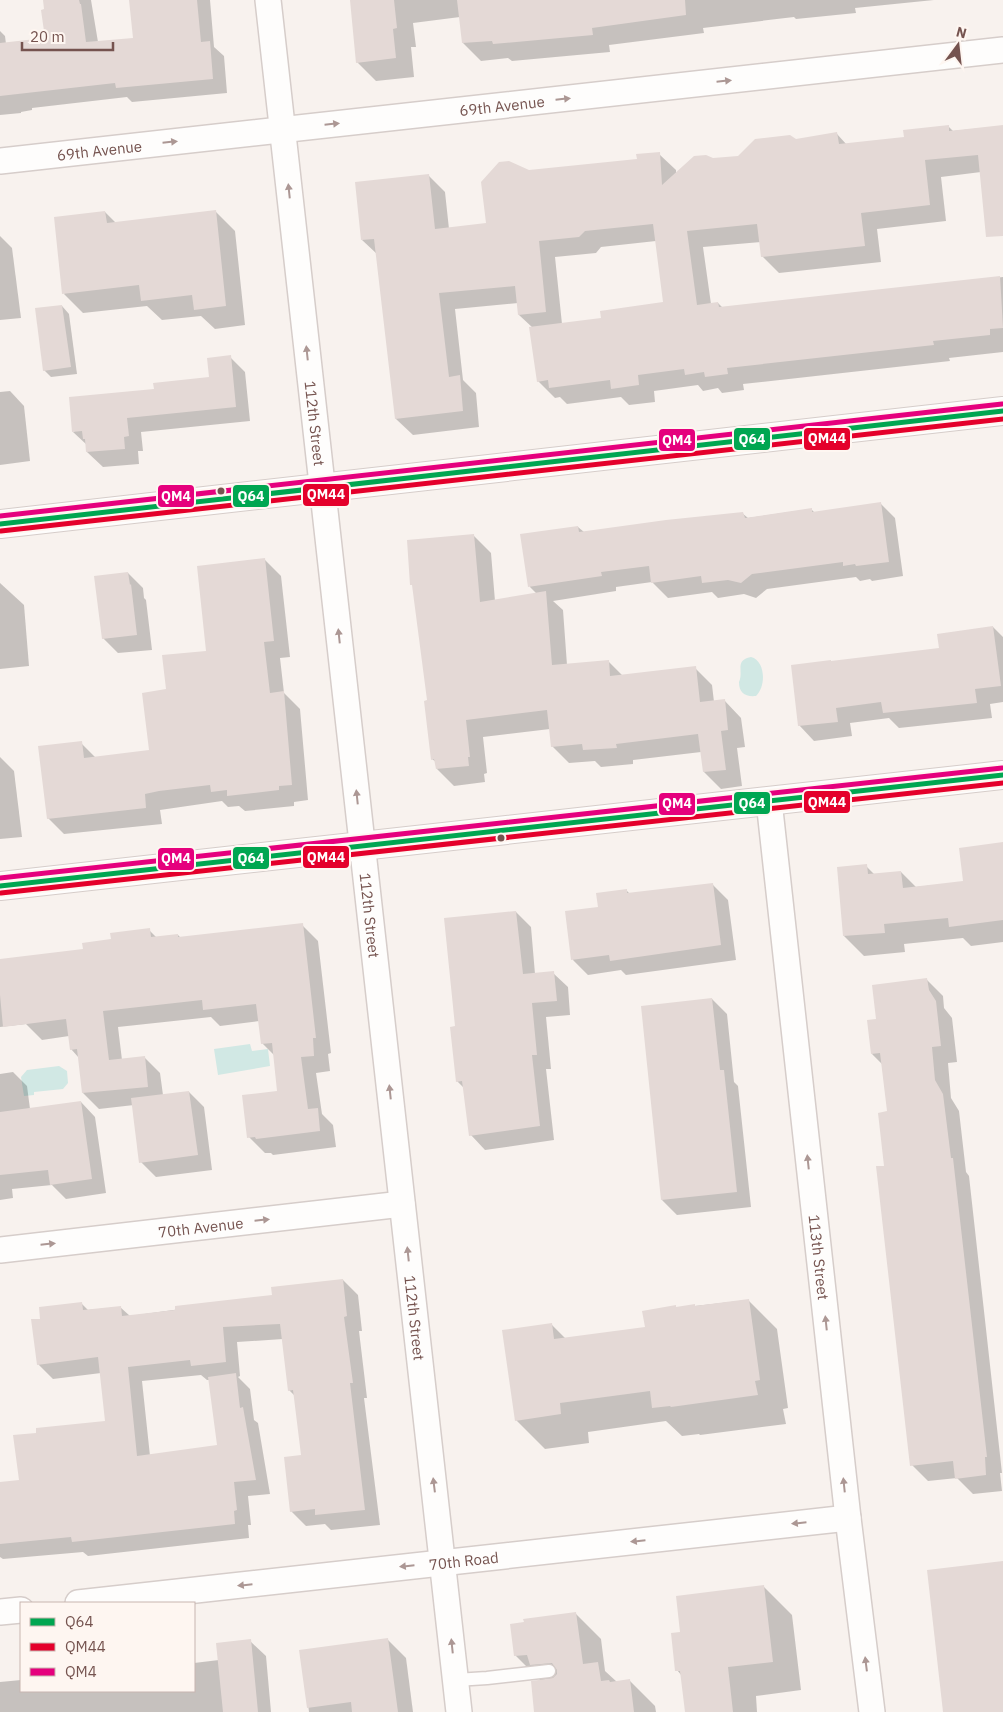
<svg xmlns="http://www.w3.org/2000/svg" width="1003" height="1712" viewBox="0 0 1003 1712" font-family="'IBM Plex Sans',sans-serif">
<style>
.water{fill:#d1e8e4}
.shadow{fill:#0003;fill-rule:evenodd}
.building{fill:#e4d9d6}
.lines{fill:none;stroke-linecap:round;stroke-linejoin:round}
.service-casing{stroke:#d6cdca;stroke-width:15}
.minor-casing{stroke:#d6cdca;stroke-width:28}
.tertiary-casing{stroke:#d6cdca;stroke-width:30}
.service{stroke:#fefdfc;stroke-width:12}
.minor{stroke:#fefdfc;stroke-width:25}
.tertiary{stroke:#fefdfc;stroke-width:28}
.bus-1-casing{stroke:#fef6f1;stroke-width:9}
.bus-2-casing{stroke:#fef6f1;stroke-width:9}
.bus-3-casing{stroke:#fef6f1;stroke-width:9}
.bus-1{stroke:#00a651;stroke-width:5}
.bus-2{stroke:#e4002b;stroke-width:5}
.bus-3{stroke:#e5007d;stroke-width:5}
.oneway{fill:#ac9794}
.bus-dot{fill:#75534f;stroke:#fef6f1;stroke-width:2}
.labels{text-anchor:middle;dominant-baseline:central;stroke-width:4.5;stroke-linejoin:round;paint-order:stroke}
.street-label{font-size:15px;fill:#75534f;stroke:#fef6f1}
.line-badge{stroke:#fef6f1;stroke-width:2}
.badge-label{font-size:14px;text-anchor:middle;font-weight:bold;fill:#fff}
</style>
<rect width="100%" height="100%" fill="#f8f2ee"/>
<g class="water">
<path d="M751 657C766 661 766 687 756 696 745 697 739 693 739 682 744 672 734 660 751 657Z"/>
<path d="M250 1044 252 1051 268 1049 270 1066 218 1075 214 1049Z"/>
<path d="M59 1066 67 1071 68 1083 63 1089 34 1092V1095L24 1096 21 1077 27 1070Z"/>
</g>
<g class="shadow">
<path d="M44 0H91L98 42 134 39 130 0H210L214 47 224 56 227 93 132 102 127 97 32 108V110L21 112V113L0 115V31L5 36 6 44 46 39Z"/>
<path d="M351 0H934L855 8 856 13 796 19 794 17 703 28 704 33 609 45 610 52 512 61 508 58 481 61 463 43 460 17 413 23 416 47H411L414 77 376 81 357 62Z"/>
<path d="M948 126 953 131 1003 126V215L981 172 941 177 946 221 877 229 881 262 779 273 762 256 761 242 703 247 711 304 718 303 723 308 1003 277V352L949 358 950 361 743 384 744 390 722 393 718 388 703 391 698 385 654 391 655 402 629 405 621 397 567 404 560 397 555 398 538 381 533 328 519 315 518 303 455 309 463 380 476 393 479 427 413 435 396 419 377 254 362 240 429 176 445 192 449 229 487 225 529 171 638 160 659 154 676 170V174L712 159 739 157 795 140 837 134 847 145 905 138ZM656 241 665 303 603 319 562 324 555 257 596 253 601 247Z"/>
<path d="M105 212 116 223 216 212 235 231 245 325 215 329 201 316 162 320 147 306 83 313 64 294Z"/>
<path d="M0 236 12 248 21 318 0 320Z"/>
<path d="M62 306 69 314 77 374 51 377 44 370Z"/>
<path d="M230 357 245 372 250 421 141 432 143 451H138L139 464 103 467 87 452V445L73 432 155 390 210 378Z"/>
<path d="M10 391 24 406 30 461 0 465V392Z"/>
<path d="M880 503 895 518 903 576 872 581 870 579 860 581 856 577 767 589 756 598 744 594 718 598 712 592 668 598 652 582 616 587V591L553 601 563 610 567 665 608 661 623 676 695 668 712 685 714 702 724 700 741 718 745 747 737 748 742 786 721 789 704 772 701 752 633 760V764L601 767 595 761 569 763 552 746 550 729 483 737 487 773 484 774 485 782 454 786 437 769 436 762 432 759 429 702 473 535 491 553 495 601 537 594 530 587 521 535 578 527 584 532 742 513 748 518 811 509 815 513Z"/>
<path d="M265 560 281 576 290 657 280 658 284 693 300 709 308 800 294 802V806L245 811 239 806 228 807 222 801 160 810 162 824 64 834 48 818 81 743 96 758 150 751 167 690 208 652Z"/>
<path d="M128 573 143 588 144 598 146 600 152 650 118 653 103 638Z"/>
<path d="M0 583 24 605 29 666 0 669Z"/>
<path d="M993 627 1003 637V702L990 704 992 718 899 728 889 718 850 723 852 736 814 741 799 725 940 649Z"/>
<path d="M0 757 14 771 22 837 0 839Z"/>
<path d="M1003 843V942L971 946 963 938 904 944 905 952 864 956 844 936 866 866 875 875 901 872 916 887 964 882Z"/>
<path d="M713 885 728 900 736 960 626 975 621 970 588 975 573 960 567 912 599 908 626 890 630 894Z"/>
<path d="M516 912 531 927 535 974 553 973 568 987 570 1015 546 1017 551 1069H546L554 1140 485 1150 471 1135 464 1088 457 1081 456 1028Z"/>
<path d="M302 925 318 941 331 1053 328 1054 330 1071 316 1073 322 1114 333 1125 336 1147 273 1155 271 1153H265L249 1137 278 1092 275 1056 262 1043 259 1021 220 1026 211 1017 118 1027 122 1060 144 1057 160 1073 163 1095 189 1092 204 1107 212 1170 156 1177 141 1162 134 1105 99 1109 83 1093 79 1058 71 1049 69 1036 42 1040 26 1024 0 1027V960L84 951 149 930 157 938 178 935 181 938Z"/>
<path d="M927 980 943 996 944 1008 952 1018 957 1062 948 1063 951 1098 959 1111 966 1172 969 1176 1002 1473H1000L1002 1491 973 1494 957 1478 928 1481 912 1465 886 1167 888 1112 882 1064 872 1054 878 1020Z"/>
<path d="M712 999 727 1014 734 1082 738 1086 751 1207 677 1215 662 1200Z"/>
<path d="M13 1072 27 1086 30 1109 81 1102 95 1117 106 1193 66 1199 52 1185 12 1189 13 1198 0 1200V1074Z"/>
<path d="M343 1280 358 1295 362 1331H359L367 1398H364L380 1525 331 1530 325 1524 306 1526 291 1511 303 1456 295 1396 289 1390 283 1339 237 1342 240 1376 238 1377 250 1389 254 1420 258 1423 270 1494 248 1496 251 1525H248L249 1538 88 1556 83 1552 3 1559 0 1557V1483L20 1481 106 1423 101 1373 53 1379 38 1364 41 1320 81 1303 88 1310 120 1307 130 1316 273 1296ZM201 1375 207 1380H210L219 1446 150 1456 142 1381Z"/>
<path d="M748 1300 777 1329 788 1408 783 1409 786 1424 700 1435 699 1434 682 1436 666 1421 588 1432 589 1443 545 1449 516 1420 552 1325 566 1339 646 1328 677 1308Z"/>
<path d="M764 1587 792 1615 801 1690 756 1696 757 1712H686L682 1676 677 1670 681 1633Z"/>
<path d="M576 1614 601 1639 605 1671 617 1682 630 1681 655 1706 656 1712H535L541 1681 515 1655Z"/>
<path d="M388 1640 406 1658 413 1712H309L301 1651Z"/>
<path d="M250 1641 266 1656 271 1712H0V1682L21 1680V1691H194V1663L219 1660Z"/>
</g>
<g class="building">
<path d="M43 0H79L80 4H81L86 42 133 38 129 0H197L201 42 210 41 213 79 116 88 115 83 0 96V43L45 38 41 10 44 9Z"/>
<path d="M350 0H394L397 28 393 29 396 58 356 63Z"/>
<path d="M457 0H685L686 15 592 28 593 35 493 44 492 41 462 43Z"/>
<path d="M949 125V131L1003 125V236L986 237 978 155 925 160 930 205 861 213 865 246 761 257 757 224 687 231 697 305 718 302 719 307 1000 276 1003 328 990 329V335L933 341 934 345 727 368 728 374 705 377 704 372 685 375 684 369 638 375 639 385 611 389 610 380 549 388 548 380 537 382 529 327 601 318 600 311 663 302 653 224 585 231 579 237 539 241 546 312 518 315 515 286 439 293 449 377 460 375 463 411 395 419 374 239 361 240 355 182 429 174 435 229 486 223 481 182 499 162 509 161 529 170 637 159 636 154 660 152 662 185 694 156 706 155 713 158 738 156 755 139 790 135 796 139 837 132 839 144 904 137 903 130Z"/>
<path d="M216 210 226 306 194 310 192 295 141 301 139 285 62 294 54 217 105 211 107 223Z"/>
<path d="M62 305 71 367 43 371 35 308Z"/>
<path d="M231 355 236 407 127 418 129 436 124 437 125 449 86 452 85 439H83L82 431 72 432 69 397 154 389 153 383 209 377 207 358Z"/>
<path d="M881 502 889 562 856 566 855 564 843 566V562L752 574 741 583 728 580 702 583 701 576 651 583 649 566 601 572 602 576 528 587 520 534 578 526 579 532 666 520 743 512 745 518 812 508V512Z"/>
<path d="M474 534 480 602 546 591 552 665 609 660 610 676 696 666 700 702 725 699 728 730 721 731 726 770 703 772 698 734 616 744 617 748 583 750 582 744 551 747 547 710 466 720 470 757H468L469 766 436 769 434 759 431 760 424 701 427 700 412 585H410L407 540Z"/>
<path d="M265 558 274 641 264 642 270 693 284 691 292 785 279 786V790L227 796V790L211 792 210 785 159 791 145 794 146 808 47 819 38 746 82 741 84 758 149 750 142 693 166 689 162 655 206 651 197 566Z"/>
<path d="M128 572 130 585 131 584 137 635 102 639 94 576Z"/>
<path d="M993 626 1001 686 975 689 977 703 883 713 881 702 836 708 838 722 798 726 791 665 831 660V661L939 648 937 634Z"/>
<path d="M1003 842V920L949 927 948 918 884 924 885 933 843 936 837 867 867 864 868 874 901 871 903 888 963 881 959 848Z"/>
<path d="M713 883 721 945 610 961 609 955 571 960 565 911 598 907 596 893 627 889V893Z"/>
<path d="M516 911 523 974 554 971 557 1001 532 1003 537 1055H532L540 1126 469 1136 462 1081 456 1082 450 1027 455 1026 444 918Z"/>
<path d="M303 923 316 1038H313L314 1056 301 1057 308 1109 318 1108 320 1131 256 1139 255 1137 247 1138 242 1095 277 1091 272 1043 261 1044 256 1004 203 1010 202 1000 103 1011 109 1060 145 1056 148 1087 82 1093 77 1049 70 1050 66 1019 3 1027 0 995V959L83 949 82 943 111 939 110 933 150 928 151 937 178 934V937Z"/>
<path d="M927 978 929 990 936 1001 941 1046 932 1047 935 1080 943 1094 951 1158H953L987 1457H985L986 1475 955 1479 953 1461 910 1466 876 1166H884L878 1113 887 1111 880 1053 871 1054 867 1020 876 1019 872 985Z"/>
<path d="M712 998 720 1070H724L737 1192 661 1200 641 1006Z"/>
<path d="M189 1091 198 1155 139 1163 131 1098Z"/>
<path d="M81 1101 92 1179 50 1185 48 1170 0 1175V1112Z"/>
<path d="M343 1279 347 1316 344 1317 353 1383H350L365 1510 315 1515V1509L290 1512 284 1457 301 1455 293 1390 288 1391 280 1324 223 1327 226 1362 191 1366 190 1360 128 1367 137 1456 217 1445 208 1377 236 1373 240 1408 243 1407 256 1480 234 1482 237 1510 234 1511 235 1524 72 1542 71 1537 0 1544V1482L19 1480 13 1435 36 1433V1428L105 1421 98 1357 37 1365 31 1319H40L39 1307 82 1302 83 1310 121 1306 122 1316 175 1310V1306L272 1295 271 1287Z"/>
<path d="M749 1299 760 1380 755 1381 758 1395 671 1407 670 1406 652 1408 650 1391 560 1403 561 1414 515 1421 502 1330 552 1323 554 1339 645 1327 642 1311 676 1305V1307L695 1304V1306Z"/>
<path d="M1003 1561V1712H943L927 1570Z"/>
<path d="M764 1585 773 1662 728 1667 733 1712H685L680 1671H675L671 1633 680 1632 676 1596Z"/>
<path d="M576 1612 583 1664 598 1662 601 1681 609 1680 610 1682 630 1679 634 1712H534L531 1681 553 1678 557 1674V1670L552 1663 530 1665 527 1655 514 1656 510 1624 524 1622 523 1619Z"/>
<path d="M388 1638 398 1712H352L351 1702 307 1708 299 1650Z"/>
<path d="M251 1639 258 1712H223L216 1643Z"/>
</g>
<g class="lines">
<defs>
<path id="service" d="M456 1680 487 1678 549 1671"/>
<g id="minor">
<path id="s1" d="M268 0 459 1712"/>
<path id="s2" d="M0 161 1003 50"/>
<path id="s3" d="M769 801 848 1518 872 1712"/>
<path id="s4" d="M0 1250 402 1204"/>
<path id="s5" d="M78 1603 848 1518"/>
<path d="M0 1612 21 1610"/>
</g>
<g id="tertiary">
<path d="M0 524 1003 411"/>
<path d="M0 886 1003 775"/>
</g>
</defs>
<use href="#service" class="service-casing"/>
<use href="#minor" class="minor-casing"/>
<use href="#tertiary" class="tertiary-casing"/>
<use href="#service" class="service"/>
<use href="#minor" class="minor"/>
<use href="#tertiary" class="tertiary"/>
<defs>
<g id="bus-1">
<path d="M0 524 1003 411"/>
<path d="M0 886 1003 775"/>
</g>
<g id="bus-2">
<path d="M1 531 1003 419"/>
<path d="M1 893 1003 783"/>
</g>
<g id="bus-3">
<path d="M0 516 1002 404"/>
<path d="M0 878 1002 768"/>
</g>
</defs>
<use href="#bus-1" class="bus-1-casing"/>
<use href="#bus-2" class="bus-2-casing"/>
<use href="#bus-3" class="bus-3-casing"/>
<use href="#bus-1" class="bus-1"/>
<use href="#bus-2" class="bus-2"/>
<use href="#bus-3" class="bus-3"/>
</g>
<defs><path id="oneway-solid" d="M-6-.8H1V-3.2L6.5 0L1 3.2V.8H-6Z" transform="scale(1.25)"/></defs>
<g class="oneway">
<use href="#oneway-solid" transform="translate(724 81) rotate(-6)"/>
<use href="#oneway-solid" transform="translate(563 99) rotate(-6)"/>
<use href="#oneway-solid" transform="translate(332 124) rotate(-6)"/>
<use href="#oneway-solid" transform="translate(170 142) rotate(-6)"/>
<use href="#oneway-solid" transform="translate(289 191) rotate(-96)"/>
<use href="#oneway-solid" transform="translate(307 353) rotate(-96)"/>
<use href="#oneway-solid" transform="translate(339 636) rotate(-96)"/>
<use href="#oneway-solid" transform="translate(357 797) rotate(-96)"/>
<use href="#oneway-solid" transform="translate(390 1092) rotate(-96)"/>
<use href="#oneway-solid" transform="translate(808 1162) rotate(-96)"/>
<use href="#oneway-solid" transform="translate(262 1220) rotate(-6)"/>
<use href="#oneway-solid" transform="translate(48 1244) rotate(-6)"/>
<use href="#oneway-solid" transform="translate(408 1254) rotate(-96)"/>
<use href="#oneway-solid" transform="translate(826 1323) rotate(-96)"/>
<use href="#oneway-solid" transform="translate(434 1485) rotate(-97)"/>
<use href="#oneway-solid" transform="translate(844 1485) rotate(-96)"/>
<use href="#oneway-solid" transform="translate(799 1523) rotate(174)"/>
<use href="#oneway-solid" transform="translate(638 1541) rotate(174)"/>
<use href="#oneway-solid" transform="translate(407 1566) rotate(174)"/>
<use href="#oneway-solid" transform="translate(245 1585) rotate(174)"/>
<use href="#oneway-solid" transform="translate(452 1646) rotate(-96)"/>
<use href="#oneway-solid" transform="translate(866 1664) rotate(-97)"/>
</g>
<g class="bus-dot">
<circle cx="221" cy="491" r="4.5"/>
<circle cx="501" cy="838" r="4.5"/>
</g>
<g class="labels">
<g class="street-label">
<text stroke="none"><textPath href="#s2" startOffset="505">69th Avenue</textPath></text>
<text stroke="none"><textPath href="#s2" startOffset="100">69th Avenue</textPath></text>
<text stroke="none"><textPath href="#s1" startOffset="426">112th Street</textPath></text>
<text stroke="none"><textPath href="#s1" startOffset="921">112th Street</textPath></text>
<text stroke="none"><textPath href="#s4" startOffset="202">70th Avenue</textPath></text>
<text stroke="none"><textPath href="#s3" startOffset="459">113th Street</textPath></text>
<text stroke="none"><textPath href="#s1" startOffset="1326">112th Street</textPath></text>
<text stroke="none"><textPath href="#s5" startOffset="388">70th Road</textPath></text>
</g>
</g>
<g class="line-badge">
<rect x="803" y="427" width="48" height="24" rx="5" fill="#e4002b"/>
<rect x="733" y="427" width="38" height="24" rx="5" fill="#00a651"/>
<rect x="658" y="428" width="38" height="24" rx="5" fill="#e5007d"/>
<rect x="302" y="483" width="48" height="24" rx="5" fill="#e4002b"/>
<rect x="232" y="484" width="38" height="24" rx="5" fill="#00a651"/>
<rect x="157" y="484" width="38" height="24" rx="5" fill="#e5007d"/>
<rect x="803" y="790" width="48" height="24" rx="5" fill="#e4002b"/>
<rect x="733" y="791" width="38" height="24" rx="5" fill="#00a651"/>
<rect x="658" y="792" width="38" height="24" rx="5" fill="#e5007d"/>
<rect x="302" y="845" width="48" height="24" rx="5" fill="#e4002b"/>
<rect x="232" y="846" width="38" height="24" rx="5" fill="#00a651"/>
<rect x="157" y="847" width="38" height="24" rx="5" fill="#e5007d"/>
</g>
<g class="badge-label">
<text x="827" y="443">QM44</text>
<text x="752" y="444">Q64</text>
<text x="677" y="445">QM4</text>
<text x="326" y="499">QM44</text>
<text x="251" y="501">Q64</text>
<text x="176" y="501">QM4</text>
<text x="827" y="807">QM44</text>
<text x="752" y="808">Q64</text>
<text x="677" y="808">QM4</text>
<text x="326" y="862">QM44</text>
<text x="251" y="863">Q64</text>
<text x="176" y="863">QM4</text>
</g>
<rect x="20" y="1602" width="175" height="90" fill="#fef6f1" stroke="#c7b5b0"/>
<rect x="30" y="1618" width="25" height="8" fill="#00a651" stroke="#c7b5b0"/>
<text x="65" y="1627" font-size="15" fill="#75534f">Q64</text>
<rect x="30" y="1643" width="25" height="8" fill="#e4002b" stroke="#c7b5b0"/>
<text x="65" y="1652" font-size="15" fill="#75534f">QM44</text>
<rect x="30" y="1668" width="25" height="8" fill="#e5007d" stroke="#c7b5b0"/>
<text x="65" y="1677" font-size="15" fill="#75534f">QM4</text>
<g transform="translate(958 45) rotate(15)" stroke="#fef6f1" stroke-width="4" paint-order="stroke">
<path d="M0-4L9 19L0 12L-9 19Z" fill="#75534f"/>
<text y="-8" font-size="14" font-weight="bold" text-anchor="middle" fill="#75534f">N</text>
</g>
<path d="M22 42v8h91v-8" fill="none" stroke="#75534f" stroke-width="2.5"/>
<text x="30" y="42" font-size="15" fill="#75534f" stroke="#fef6f1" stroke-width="4" paint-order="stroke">20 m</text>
</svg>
